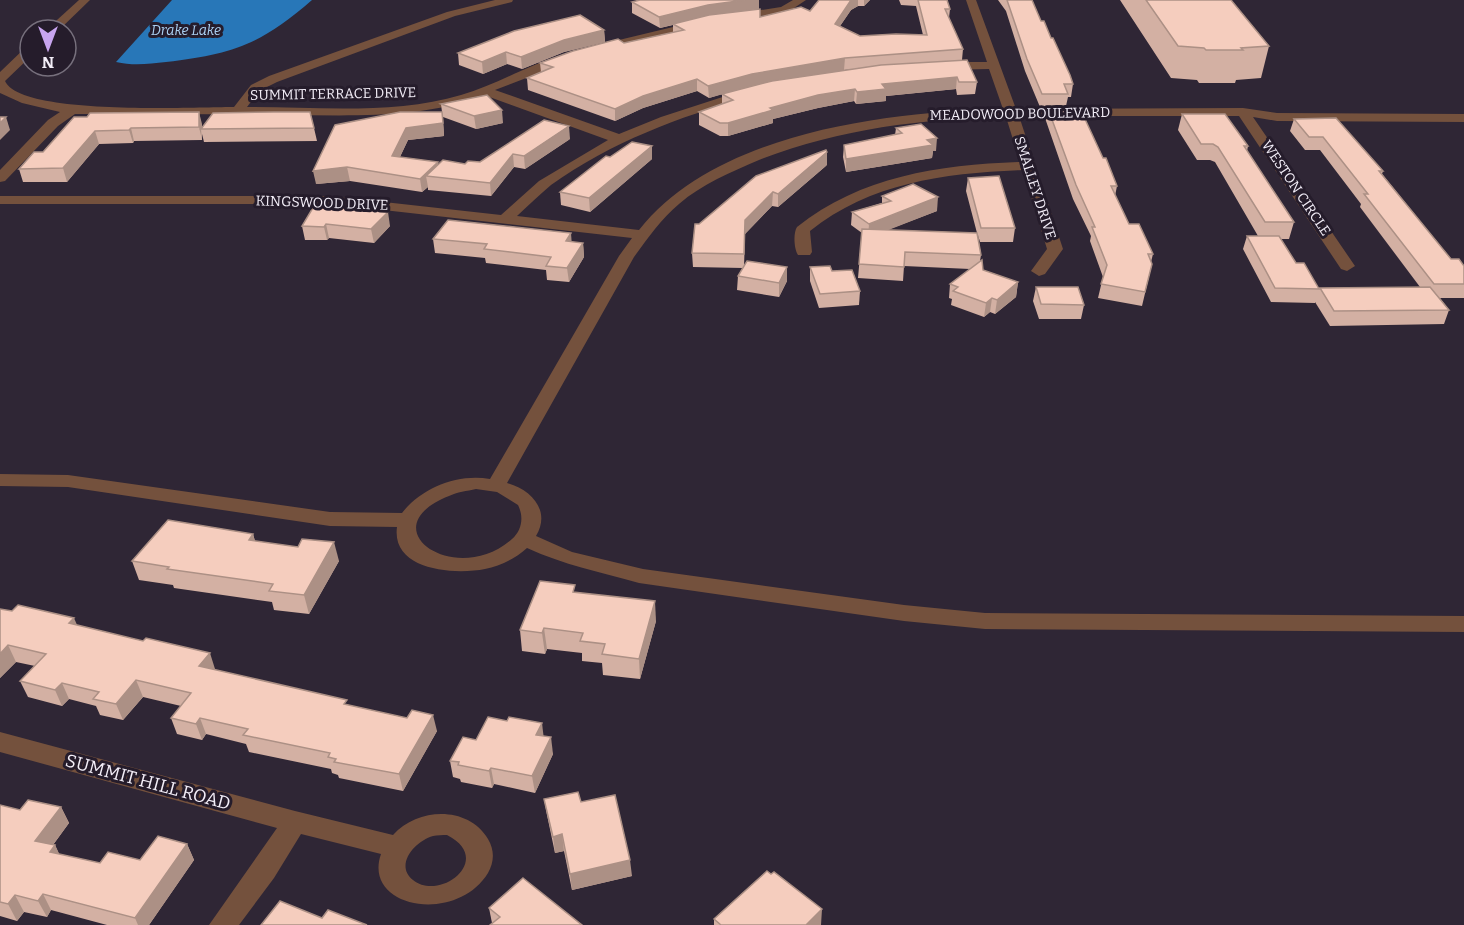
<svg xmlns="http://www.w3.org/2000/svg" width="1464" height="925" viewBox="0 0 1464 925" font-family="Bitter,serif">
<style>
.water{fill:#2877b8}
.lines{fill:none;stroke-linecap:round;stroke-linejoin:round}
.minor{fill:#74513d;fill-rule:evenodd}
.wall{fill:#d3b0a3;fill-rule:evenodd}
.shaded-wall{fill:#ac9085}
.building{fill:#f5cdbe;stroke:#ac9085;stroke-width:1.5}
.labels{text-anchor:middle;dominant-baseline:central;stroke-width:6;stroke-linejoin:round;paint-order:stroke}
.far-water-label{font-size:14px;font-style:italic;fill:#abd0f2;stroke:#251c2b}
.far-street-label{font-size:14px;fill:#f3eef8;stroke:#251c2b}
.near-street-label{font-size:18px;fill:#f3eef8;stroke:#251c2b}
</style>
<rect width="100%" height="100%" fill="#2f2635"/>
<path class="water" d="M172 0H312C260 45 233 54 166 62 149 64 133 66 116 62Z"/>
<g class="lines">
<g class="minor">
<path d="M79 0H90L59 30H46Z"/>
<path d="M495 0H513L512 2 455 16 277 82 259 91 247 107C317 107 394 115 461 95 496 85 529 64 564 55L568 56V62L495 90 619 134 661 117 741 91H749L751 94 749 97C679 117 611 142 551 185 539 195 528 206 517 216L639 230C717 132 886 112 1003 109L989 69 943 70 937 66 943 62H987L966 0H976L1016 109 1243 108 1277 113 1464 114V122L1277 121 1253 117 1355 266 1347 271 1341 269 1239 116H1019L1063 249 1045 274 1039 276 1031 271 1047 249 1023 170C947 173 871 182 810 231L812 252 810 255H798C794 249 793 233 797 227 861 176 940 165 1020 162L1006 117C921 119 838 129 759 160 731 172 702 184 679 204 661 219 648 238 634 257L507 483C532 490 551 511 536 536L572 552 643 569 904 605 985 613 1464 616V632L985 629 904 621 639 583C600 572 564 565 527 548 515 559 500 566 485 569 455 575 391 571 397 527L330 526 68 487 0 486V474L68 475 330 512 402 513C421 488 458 473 490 479L619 256 632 238 330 204H0V196H330L501 215 539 181 608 140 484 95C420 120 348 115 281 115 212 114 144 114 75 114L58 126 5 181 0 182V170L48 120 60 112 22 103 0 93V72L26 47 30 46V57L5 81C20 116 196 107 234 107L251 85 269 76 447 12ZM476 489 497 492 518 505C524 517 522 530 512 539 455 589 368 528 449 496 457 492 467 491 476 489Z"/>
<path d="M793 0H806L788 12 735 20 729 17 735 14 781 7Z"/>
<path d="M698 21 702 22V26L598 53 592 49 594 46Z"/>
<path d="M0 732 295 811 393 835C419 807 468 806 488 839 495 851 494 862 488 873 456 925 362 908 381 854L301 834 274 878 239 925H209L277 828 0 752ZM447 835C495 859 440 902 413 880 394 865 415 841 433 836 437 835 443 835 447 835Z"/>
</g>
</g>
<g class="wall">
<path d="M640 0H759V9L760 17 810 11 819 0H870L864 6H858L851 10 840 26 860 36 923 35 916 6 901 5 899 0H947L950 9 949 18 963 49 962 60 977 82 975 94 957 95 956 89 886 96V101L856 104 854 101 818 108 773 119V123L728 136H720L699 125V112L722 104V94L709 98 697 91 643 108 615 121 528 90 527 78 541 72 540 63 624 43 673 33V25L660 28 632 13V2ZM856 69 819 74 844 70Z"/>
<path d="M998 0H1032L1041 21 1073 84 1071 97H1068L1066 106 1080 119 1103 158 1117 186 1115 196 1129 224 1153 254 1151 262 1152 264 1142 306 1098 298 1103 277 1090 241 1091 236 1073 199 1045 118 1046 107H1040L1025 71 1006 11Z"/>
<path d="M1120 0H1231L1269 46 1261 78 1236 80 1235 83H1199L1197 80 1171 78Z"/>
<path d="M604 30 605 42 564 52 522 69 507 64 483 74 459 65 458 53Z"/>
<path d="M441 104 503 123 476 129 443 117 444 136 408 140 400 157 438 162V165L465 164 480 162 570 139 525 169 514 167 491 196 428 190V187L422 192 350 181 316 184 442 112Z"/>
<path d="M1182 114 1248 146 1247 151 1294 222 1289 239H1281L1296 263 1319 288 1420 287 1360 207 1361 204 1320 150H1305L1290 131 1294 119 1383 171 1382 174 1451 259 1464 266V298H1440L1449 310 1444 324 1330 326 1315 302V303L1271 302 1243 249 1247 236H1258L1215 162 1210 160H1197L1178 130Z"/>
<path d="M74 117 202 124V127L314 128 317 141 204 142 202 134V140L134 141 133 143 99 144 67 182H23L19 169 43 152Z"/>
<path d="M896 128 936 151H933L932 158 846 172 843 157 844 145 895 135Z"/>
<path d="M652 146V159L590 212 561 205 560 192 610 157Z"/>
<path d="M827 165 778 207 772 206 745 234 744 266 787 281 779 297 737 290 738 276 743 268 693 267 692 253 699 224Z"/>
<path d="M968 178 1015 228 1013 242H980L978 235 981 255 980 261 983 270 1018 282 1016 297 995 314 990 312 984 317 951 305 952 299 949 298 950 284 970 269 904 266 903 281 858 278 862 233 851 225 852 212 882 203V196L937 211 887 230 977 233 966 191Z"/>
<path d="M314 206 390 226 374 243 329 238 327 240H305L302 226Z"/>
<path d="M433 239 572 242 583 243 584 257 569 282 547 280 546 270 486 263 485 258 435 253Z"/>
<path d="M810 267 832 271 860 291 859 305 819 308 810 281Z"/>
<path d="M1036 287 1084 305 1081 319H1039L1033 301Z"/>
<path d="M253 534 255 541 339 561 309 614 274 610 272 602 174 588 173 585 139 580 132 561Z"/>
<path d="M0 609 77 625 215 669V670L349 705 437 731 403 791 339 778 338 775 332 773 331 769 249 752 246 744 206 734 202 740 177 734 171 718 181 706 143 697 123 720 100 715 96 706 69 699 62 706 28 697 20 681 35 666 16 662 0 678Z"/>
<path d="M656 621 640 679 603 675 602 663 582 661V653L547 649 545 654 522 651 520 630Z"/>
<path d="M543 736 553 754 535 793 494 784 492 788 461 782 460 779 453 777 450 761 476 740Z"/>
<path d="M544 799 581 802 632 876 572 890 564 851 555 853 547 815Z"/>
<path d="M0 805 20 810 61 807 69 823 53 845H55L59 854 100 863 140 860 187 844 194 860 149 925H107L51 910 47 917 24 912 17 921 0 916Z"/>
<path d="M489 908 582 925 492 923Z"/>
<path d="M714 919 821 925H714Z"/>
</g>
<g class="shaded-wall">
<path d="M745 0H759V9L708 16 660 28 659 17 708 5Z"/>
<path d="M851 0H858V6L851 10 834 35 835 24Z"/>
<path d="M864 0H870L864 6Z"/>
<path d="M604 30 605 42 564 52 522 69 521 57 564 40Z"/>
<path d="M506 52 507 64 483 74 482 62Z"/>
<path d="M845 58 844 70 752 86 709 98 708 86 752 74Z"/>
<path d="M957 77 956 89 886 96V101L856 104 857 92 882 84Z"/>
<path d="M697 79V91L643 108 615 121V109L643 96Z"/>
<path d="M855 89 854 101 818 108 773 119V123L728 136V123L770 108 818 95Z"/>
<path d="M502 110 503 123 476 129 474 116Z"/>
<path d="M199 112 202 124V129H201L202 140 199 127Z"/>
<path d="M442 112 444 136 408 140 394 169 392 156 406 128Z"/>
<path d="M6 117 10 130 0 140V123Z"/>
<path d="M569 126 570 139 525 169 524 156Z"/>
<path d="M131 128 134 141 133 143 129 130Z"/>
<path d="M95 131 99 144 67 182 63 168Z"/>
<path d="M937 138 936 151H933L932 158 846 172V159Z"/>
<path d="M652 146V159L590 212 589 198Z"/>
<path d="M827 152V165L778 207V194Z"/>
<path d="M513 154 514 167 491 196 490 183Z"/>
<path d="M438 162 440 175 426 176 428 187 422 192 420 179Z"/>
<path d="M347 167 350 181 316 184 313 171Z"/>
<path d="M773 192 772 206 745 234 744 268 745 220Z"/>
<path d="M938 197 937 211 868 238 869 224Z"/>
<path d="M388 212 390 226 374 243 371 229Z"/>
<path d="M326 224 329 238 327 240 324 227Z"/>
<path d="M571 233 572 247 566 241Z"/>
<path d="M583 243 584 257 569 282 567 268Z"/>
<path d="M787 267V281L779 297V283Z"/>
<path d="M1018 282 1016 297 995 314 997 300Z"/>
<path d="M992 298 990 312 984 317 986 303Z"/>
<path d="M253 534 258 553 249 540Z"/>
<path d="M334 542 339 561 309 614 304 595Z"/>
<path d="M655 601 656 621 640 679 639 659Z"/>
<path d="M74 618 81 634 69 623Z"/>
<path d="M544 628 547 649 545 654 542 633Z"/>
<path d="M8 645 16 662 0 678V654Z"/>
<path d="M210 653 215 669 204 683 199 666Z"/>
<path d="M136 680 143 697 123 720 116 704Z"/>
<path d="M62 683 69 699 62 706 55 690Z"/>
<path d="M433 715 437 731 403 791 399 774Z"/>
<path d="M200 718 206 734 202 740 196 724Z"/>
<path d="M542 723 544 740 536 735Z"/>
<path d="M551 737 553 754 535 793 532 776Z"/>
<path d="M491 768 494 784 492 788 489 771Z"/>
<path d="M61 807 69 823 44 857 35 841Z"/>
<path d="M562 834 564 851 555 853 553 837Z"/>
<path d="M187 844 194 860 149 925H138L135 918Z"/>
<path d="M55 845 63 862 50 852Z"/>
<path d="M630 860 632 876 572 890 570 874Z"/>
<path d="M43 894 51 910 47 917 38 901Z"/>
<path d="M15 895 24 912 17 921 8 904Z"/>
<path d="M822 909 821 925H806Z"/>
</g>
<g class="building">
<path d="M640 0H745L708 5 659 17 632 2Z"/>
<path d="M819 0H851L835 24 860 36 896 34 927 35 918 0H947L950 9H945L963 49 845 58 752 74 708 86 697 79 643 96 615 109 527 78 553 67 540 63 573 51 618 39 624 43 684 30 673 24 709 15 760 9V17L801 7 810 11Z"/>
<path d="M1007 0H1032L1041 21H1044L1051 38H1053L1070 75 1073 84H1064L1068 94H1042L1027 59Z"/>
<path d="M1146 0H1231L1269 46 1241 48 1243 50H1206L1204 48 1178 46Z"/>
<path d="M580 15 604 30 564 40 521 57 506 52 482 62 458 53 514 31Z"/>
<path d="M967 60 977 82H959L957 77 882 84 886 89 857 92 855 89 818 95 770 108 773 110 728 123H720L699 112 733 100 722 94 772 81 881 65Z"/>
<path d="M487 95 502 110 474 116 441 104Z"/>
<path d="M1047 106H1073L1080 119H1085L1103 158H1106L1117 186H1111L1129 224H1139L1153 254H1148L1152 264 1145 292 1101 284 1107 265 1092 227H1095L1076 185Z"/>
<path d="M199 112V127L131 128 129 130 95 131 63 168 19 169 34 152H43L74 117H87L90 113Z"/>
<path d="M274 112H310L314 128 201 129 213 113Z"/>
<path d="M400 112H442L443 123 406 128 392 156 438 162 420 179 347 167 313 171 335 125Z"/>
<path d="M1182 114H1225L1248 146H1244L1294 222H1265L1218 147 1213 144H1201Z"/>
<path d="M0 117H6L0 123Z"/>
<path d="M1336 118 1383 171H1379L1451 259H1459L1464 266V284H1434L1364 194H1368L1323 137H1309L1294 119Z"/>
<path d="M544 120 569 126 524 156 513 154 490 183 426 176 443 160 465 164 468 161 480 162Z"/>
<path d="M921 124 937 138 927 140 933 145 846 159 844 145 902 133 896 128Z"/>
<path d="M632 142 652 146 589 198 560 192 606 156 610 157Z"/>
<path d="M826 150 827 152 778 194 773 192 745 220 744 254 692 253 695 224H699L756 176Z"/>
<path d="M999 176 1015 228H981L968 178Z"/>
<path d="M913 184 938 197 869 224 852 212 891 201 882 196Z"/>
<path d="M321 205 388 212 371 229 326 224 324 227 302 226 314 206Z"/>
<path d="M448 220 571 233 566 241 583 243 567 268 546 266 551 257 484 249 487 244 433 239Z"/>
<path d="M862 229 977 233 981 255 905 252 904 267 859 264Z"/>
<path d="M1247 236H1279L1296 263H1304L1319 289 1275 288Z"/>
<path d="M982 260 983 270 1018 282 997 300 992 298 986 303 953 291 958 287 950 284Z"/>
<path d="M747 261 787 267 779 283 738 276Z"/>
<path d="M830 266 832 271 852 270 860 291 820 294 810 267Z"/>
<path d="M1036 287H1078L1084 305 1041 304Z"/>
<path d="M1430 287 1449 310 1334 311 1320 288Z"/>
<path d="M168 520 253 534 249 540 298 547 302 539 334 542 304 595 269 591 273 584 167 569 169 567 132 561Z"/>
<path d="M540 581 575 585 573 592 655 601 639 659 602 654 605 644 580 641 583 633 544 628 542 633 520 630Z"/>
<path d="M18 605 74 618 69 623 143 641 146 638 210 653 199 666 347 700 344 704 407 718 412 710 433 715 399 774 334 762 336 759 328 757 330 753 243 735 248 729 200 718 196 724 171 718 191 693 136 680 116 704 93 699 99 692 62 683 55 690 20 681 46 654 8 645 0 654V609L12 611Z"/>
<path d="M488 717 507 721 509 717 542 723 536 735 551 737 532 776 491 768 489 771 458 765 459 762 450 761 463 737 476 740Z"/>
<path d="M578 792 581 802 615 795 630 860 570 874 562 834 553 837 544 799Z"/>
<path d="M28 800 61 807 35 841 55 845 50 852 100 863 108 852 140 860 158 836 187 844 135 918 43 894 38 901 15 895 8 904 0 902V805L20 810Z"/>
<path d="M767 871 771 874 774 872 822 909 806 925H721L714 919Z"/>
<path d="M523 878 582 925H490L500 917 489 908Z"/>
<path d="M280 901 322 918 328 910 367 925H261Z"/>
</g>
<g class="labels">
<g class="far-water-label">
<text x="186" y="30">Drake Lake</text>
</g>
<g class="far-street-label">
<text transform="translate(333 94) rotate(-1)">SUMMIT TERRACE DRIVE</text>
<text transform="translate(1020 114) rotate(-1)">MEADOWOOD BOULEVARD</text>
<text transform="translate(1035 188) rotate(72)">SMALLEY DRIVE</text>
<text transform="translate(1296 188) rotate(56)">WESTON CIRCLE</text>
<text transform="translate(322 203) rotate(2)">KINGSWOOD DRIVE</text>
</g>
<g class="near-street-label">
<text transform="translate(148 782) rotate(15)">SUMMIT HILL ROAD</text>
</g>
</g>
<g transform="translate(48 48) rotate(180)"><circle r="28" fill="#251c2b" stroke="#77707d" stroke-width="1.5"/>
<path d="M0-4.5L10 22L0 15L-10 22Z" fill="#c8a5ef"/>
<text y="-9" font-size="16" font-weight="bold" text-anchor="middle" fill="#f3eef8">N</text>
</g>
</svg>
